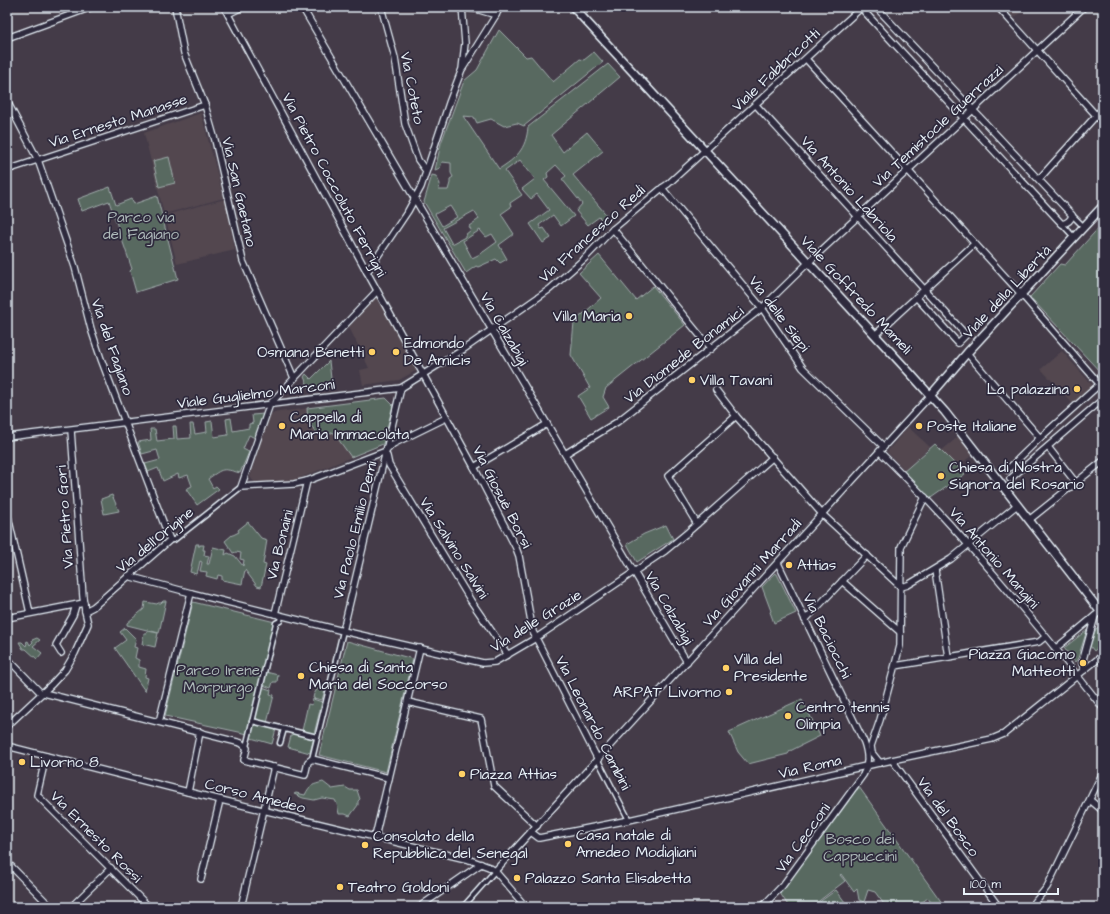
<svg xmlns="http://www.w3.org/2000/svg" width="1110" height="914" viewBox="0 0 1110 914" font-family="'Architects Daughter',sans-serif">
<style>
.built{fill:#52474f}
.green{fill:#596960;stroke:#a0adac;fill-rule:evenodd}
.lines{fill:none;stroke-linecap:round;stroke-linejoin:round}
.pedestrian-casing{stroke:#e8f1f8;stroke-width:7}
.minor-casing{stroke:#e8f1f8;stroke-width:8}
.tertiary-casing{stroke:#e8f1f8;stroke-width:10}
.pedestrian{stroke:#2f2a3d;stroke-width:4}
.minor{stroke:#2f2a3d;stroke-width:5.5}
.tertiary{stroke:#2f2a3d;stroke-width:7}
.poi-dot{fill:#ffd166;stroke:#2f2a3d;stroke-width:1.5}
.labels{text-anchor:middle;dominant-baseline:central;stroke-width:3.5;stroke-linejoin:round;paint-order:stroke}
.street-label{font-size:15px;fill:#e8f1f8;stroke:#2f2a3d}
.park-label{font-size:15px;fill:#afbbbb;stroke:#2f2a3d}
.poi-label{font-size:15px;fill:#e8f1f8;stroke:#2f2a3d;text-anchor:start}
</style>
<rect width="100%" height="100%" fill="#443b48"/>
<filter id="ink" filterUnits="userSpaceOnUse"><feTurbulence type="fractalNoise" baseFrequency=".025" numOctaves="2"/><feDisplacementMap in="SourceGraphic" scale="8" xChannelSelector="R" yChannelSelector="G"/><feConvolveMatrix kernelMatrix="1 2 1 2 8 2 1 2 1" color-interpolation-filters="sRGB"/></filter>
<g filter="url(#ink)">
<g class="built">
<path d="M1004 7H1027L1014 18Z"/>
<path d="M201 113 224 198 164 214 144 133Z"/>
<path d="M225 199 235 250 177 264 165 215Z"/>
<path d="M377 296 417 370 399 380 363 385 360 370 369 368 349 327Z"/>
<path d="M1062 351 1093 386 1073 404 1041 369Z"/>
<path d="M386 398 393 405 383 444 293 481 256 484 250 477 267 420 272 413Z"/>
<path d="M908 427 930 447 905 470 887 452Z"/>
<path d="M959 436 973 455 957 466 955 464 953 466 941 451Z"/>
</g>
<g class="green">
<path d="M499 30 526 57 531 56 553 82 580 59 584 60 594 52 603 62 524 126 517 123 504 126 491 119 477 123 474 117 463 116 499 169C516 158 526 150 528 127L608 64 620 77 551 135 563 152 587 132 603 151 573 175 609 218 604 222 599 217 588 225 576 211 582 204 562 179 566 176 556 165 547 173 548 177 544 180 574 216 561 226 553 215 539 225 541 229 544 228 551 238 543 243 530 224 549 210 537 194 531 199 522 189 535 179 520 160 505 171 522 195 510 203 511 207 501 214 514 234 499 245 507 259 500 263 496 259 478 267 476 266 466 273 424 202 432 175 436 176 440 184 439 190H448L450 183V179L453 177 451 173V163L442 162 440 168 435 170 441 143 464 81 477 70ZM450 206 457 217 442 226 435 214ZM474 211 479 219 469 226 471 230 465 235V237L452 244 443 228ZM480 230 486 237 492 234 497 242C488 248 482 254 472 258L463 241Z"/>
<path d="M169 157 175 183 159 187 153 161Z"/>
<path d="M110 187 116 205 131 199 134 204 157 196 178 279 136 292 130 271 132 269 109 201 82 211 78 199Z"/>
<path d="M1103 223V375L1030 297 1060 264 1065 265Z"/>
<path d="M599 255 636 300 653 286 685 325 606 388 603 397 609 407 591 418 578 396 590 388 571 355 574 322 601 298 579 273Z"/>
<path d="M329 361 332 387 310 390 304 377 306 374 311 379Z"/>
<path d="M386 398 393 405 383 444 351 457 333 432 322 439 308 422 307 408Z"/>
<path d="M264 414 255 438 249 435 243 449 249 452 240 473C222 468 223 468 208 479L213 488 216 486 219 489 197 505 186 489 192 486 188 475 179 478 178 474 163 481 158 468 148 472 145 464 160 460 157 450 142 454 138 442 151 440 150 429H155L157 441 174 439 173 426H176L177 439 191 438 190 424H193L195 434 207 432 206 422 212 421 214 437 228 435 226 419 231 418 233 431 249 428V424L253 423 252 415Z"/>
<path d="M935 444 965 474 928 500 902 473Z"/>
<path d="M112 495 119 511 104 514 101 499Z"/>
<path d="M248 522 261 538 267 540 263 564 266 565 261 587 257 586 245 570 242 584 222 580V576L218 575 217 579 206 576 207 572 200 571 202 562 200 561 198 570 196 574 190 572 196 544H199L198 546H200V545H204L203 550H205L204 555 209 556 207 564H209L213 547 226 550 225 555 228 553 235 556 243 566 244 560 240 559 241 553 236 552 233 553 225 541 232 535H233L239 532 238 530Z"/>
<path d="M666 525 673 539 637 562 627 544 644 534Z"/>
<path d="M775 573 777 574 796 613 774 623 770 612 771 611 762 587Z"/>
<path d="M163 601H166L159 633 127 625V623L144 609 145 602 157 604 158 603H161Z"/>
<path d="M193 602 275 622 248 734 165 716Z"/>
<path d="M1101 625 1103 627V643L1094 651 1090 646 1096 629Z"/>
<path d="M125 628 136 639 134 647 137 648 135 658 139 660V667L146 669 145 677 148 678 145 691 115 648 126 640 120 632Z"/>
<path d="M1087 630 1078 658 1075 662 1064 648Z"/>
<path d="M148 631 158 633 155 647 142 644 144 633H147Z"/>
<path d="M37 638 40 640 33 646 42 653 37 659 26 649H23L19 642H22L26 646 27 643 26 642 28 641 30 645 33 642 32 640Z"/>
<path d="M347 641 413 659 386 772 319 755Z"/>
<path d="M266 672 278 675 277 682H273L271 688 263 685Z"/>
<path d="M320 685 326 686 322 700 313 698 314 694Z"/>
<path d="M262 687 271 690 270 694 274 695 267 723 254 720Z"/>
<path d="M313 699 322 702 314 734 302 731 308 704 312 705Z"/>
<path d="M802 699 820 736 790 751 788 754 748 764 738 752 729 732Z"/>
<path d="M254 723 276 729 272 744 251 738Z"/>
<path d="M292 732 314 737 310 753 288 747Z"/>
<path d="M323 782 332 789 345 787 350 790H357L360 799 358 801V805L350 816 345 814H339L337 804 335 800 322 798 314 800 303 798 294 794 296 793 305 795C310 784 313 785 323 782Z"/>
<path d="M859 787 945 907H934L928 898 915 907H886L875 892 868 890 864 902 859 900 857 889 854 892 841 874 840 875 845 881 811 907H796L794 905 789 907 780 893 848 802 856 789 857 790Z"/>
<path d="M836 890 845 902 837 907H815L814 906Z"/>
</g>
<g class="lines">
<defs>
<g id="pedestrian">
<path d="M1072 215 1084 227"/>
<path d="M1062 224 1072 235"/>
<path d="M170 540H174L241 487"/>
<path d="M252 721 317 737"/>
<path d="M280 743 284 729"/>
<path d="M246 747 276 623 280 621 281 616"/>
<path d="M312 759 343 631"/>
<path d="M598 760 629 820"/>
<path d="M463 907 495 871"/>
</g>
<g id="minor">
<path d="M175 7 184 53 205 105 215 140 243 261 294 378"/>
<path d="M224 7 367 272 474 467 516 548 519 556 533 632 598 760"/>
<path d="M302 7 687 662"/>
<path d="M381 7 395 58 405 124 418 160 426 171"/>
<path d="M461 7 476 9 496 15"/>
<path d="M998 7 1103 123"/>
<path d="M861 8 1062 224C1067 223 1071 221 1072 215L876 7"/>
<path d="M228 14 242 7"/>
<path d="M7 38 92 7"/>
<path d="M806 59 1022 295 1103 388"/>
<path d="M463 68 496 15 500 7"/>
<path d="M7 101 38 160 75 267 91 329 101 359 170 540 99 602 93 607 85 611"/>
<path d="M756 105 966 335 958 343 916 297"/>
<path d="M7 170 205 105"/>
<path d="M1040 178 1103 108"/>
<path d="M662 188 762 308 803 368 884 447"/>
<path d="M613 229 711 349"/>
<path d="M367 272 408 211 421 187 449 103 462 69 465 43 462 7"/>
<path d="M377 291 270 404 241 487 294 484 307 481 386 451 393 444 446 418"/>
<path d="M875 335 974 244"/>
<path d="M967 353 1040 438"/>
<path d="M716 390 736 416 822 514 901 587"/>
<path d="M7 437 401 388 464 349 550 289 584 259 613 229 662 188 668 184 862 7"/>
<path d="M1048 447 1076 483"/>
<path d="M880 452C961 531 1033 619 1103 708"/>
<path d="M565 454 617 422 762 308 810 261 1084 7"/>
<path d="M387 456 389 465 471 601 508 655"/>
<path d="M474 467 547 424"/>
<path d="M1007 470 1040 438 1100 384"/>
<path d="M1010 479 1103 399"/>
<path d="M7 512 30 613"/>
<path d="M1029 520 1103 461"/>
<path d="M697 524 668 476 736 416"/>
<path d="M935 570 948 657"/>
<path d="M128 576 191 593"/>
<path d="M842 581 900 632"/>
<path d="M901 587 908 585 951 559 1017 505"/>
<path d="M275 614 307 481"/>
<path d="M7 618 84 603"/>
<path d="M805 620 867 555"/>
<path d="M343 631 401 388"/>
<path d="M1055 649 1103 609"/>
<path d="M61 653 56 645 73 615 76 605"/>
<path d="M7 658 40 692 241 743 247 748 244 760 305 775 308 762 312 759 389 778"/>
<path d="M895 666 1039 642 1045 637"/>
<path d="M1084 670 1082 663 1095 616"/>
<path d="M408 702 481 719 494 786 537 826"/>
<path d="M159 722 191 593 343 631 483 663 495 662 536 638 665 551 688 532 773 457"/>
<path d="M7 726 52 684 65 670 75 653 88 624 85 611 83 597 71 430"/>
<path d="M7 746 188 792 470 860 489 867 495 871 526 907"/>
<path d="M46 756 37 795 149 907"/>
<path d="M892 760 999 907"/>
<path d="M880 763 872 753 871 746 880 720 900 646 901 547 925 497"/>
<path d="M188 792 200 732"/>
<path d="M1090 800 1103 811"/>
<path d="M531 832 539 838 629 820 892 760 992 739 1004 734 1103 655"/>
<path d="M375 837 420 648"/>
<path d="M7 862 51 907"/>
<path d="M495 871 930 396"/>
<path d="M201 879 220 800"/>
<path d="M71 907 111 868"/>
<path d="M241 907 274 767"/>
<path d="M419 907 481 864"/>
<path d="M762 907 783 885 863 775C869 764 868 754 864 742L778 563"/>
<path d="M1031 907 1047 887 1103 772"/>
</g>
<g id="tertiary">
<path d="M573 7 910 373 945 412 1103 615"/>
<path d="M930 396 967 353 1103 206"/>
</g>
</defs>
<use href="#pedestrian" class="pedestrian-casing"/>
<use href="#minor" class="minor-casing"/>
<use href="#tertiary" class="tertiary-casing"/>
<use href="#pedestrian" class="pedestrian"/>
<use href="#minor" class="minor"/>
<use href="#tertiary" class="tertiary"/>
</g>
</g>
<g class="poi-dot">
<circle cx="629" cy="316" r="4"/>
<circle cx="372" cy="352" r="4"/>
<circle cx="396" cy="352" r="4"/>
<circle cx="692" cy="380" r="4"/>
<circle cx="1077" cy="389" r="4"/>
<circle cx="282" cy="426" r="4"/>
<circle cx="919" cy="426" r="4"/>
<circle cx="941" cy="476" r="4"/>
<circle cx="789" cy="565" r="4"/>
<circle cx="1083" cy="663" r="4"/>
<circle cx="726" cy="668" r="4"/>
<circle cx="301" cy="676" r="4"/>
<circle cx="729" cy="692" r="4"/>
<circle cx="788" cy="716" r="4"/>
<circle cx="22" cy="762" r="4"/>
<circle cx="462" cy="774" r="4"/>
<circle cx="568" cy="844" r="4"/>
<circle cx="365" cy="845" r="4"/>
<circle cx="517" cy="878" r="4"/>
<circle cx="340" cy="887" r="4"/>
</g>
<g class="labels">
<g class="street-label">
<text transform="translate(776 70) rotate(-43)">Viale Fabbricotti</text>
<text transform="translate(412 88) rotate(79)">Via Coteto</text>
<text transform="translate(118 121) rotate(-18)">Via Ernesto Manasse</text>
<text transform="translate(938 126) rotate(-43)">Via Temistocle Guerrazzi</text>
<text transform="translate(334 185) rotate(62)">Via Pietro Coccoluto Ferrigni</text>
<text transform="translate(849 189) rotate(48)">Via Antonio Labriola</text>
<text transform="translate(239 192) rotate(77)">Via San Gaetano</text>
<text transform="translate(592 234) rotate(-42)">Via Francesco Redi</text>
<text transform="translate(1007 292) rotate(-47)">Viale della Libertà</text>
<text transform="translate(856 295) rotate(47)">Viale Goffredo Mameli</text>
<text transform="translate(779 314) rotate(53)">Via delle Siepi</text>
<text transform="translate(504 329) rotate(60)">Via Calzabigi</text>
<text transform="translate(112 347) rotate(71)">Via del Fagiano</text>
<text transform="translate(684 355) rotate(-38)">Via Diomede Bonamici</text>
<text transform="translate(256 394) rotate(-7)">Viale Guglielmo Marconi</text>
<text transform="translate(502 497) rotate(63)">Via Giosuè Borsi</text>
<text transform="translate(65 517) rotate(-94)">Via Pietro Gori</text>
<text transform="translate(355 530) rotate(-76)">Via Paolo Emilio Demi</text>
<text transform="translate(155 540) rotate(-39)">Via dell'Origine</text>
<text transform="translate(280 545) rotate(-76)">Via Bonaini</text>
<text transform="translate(454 548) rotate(58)">Via Salvino Salvini</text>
<text transform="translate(994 558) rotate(49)">Via Antonio Mangini</text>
<text transform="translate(752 573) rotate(-48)">Via Giovanni Marradi</text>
<text transform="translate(669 608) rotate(60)">Via Calzabigi</text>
<text transform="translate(536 621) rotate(-32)">Via delle Grazie</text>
<text transform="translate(827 636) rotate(64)">Via Baciocchi</text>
<text transform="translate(593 723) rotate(63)">Via Leonardo Cambini</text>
<text transform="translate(810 767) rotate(-13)">Via Roma</text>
<text transform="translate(255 796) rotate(14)">Corso Amedeo</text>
<text transform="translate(948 817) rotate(54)">Via del Bosco</text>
<text transform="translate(96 837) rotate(45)">Via Ernesto Rossi</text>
<text transform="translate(803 838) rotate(-54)">Via Cecconi</text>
</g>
<g class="park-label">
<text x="141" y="217">Parco via<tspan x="141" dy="17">del Fagiano</tspan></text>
<text x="218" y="670">Parco Irene<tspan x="218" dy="17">Morpurgo</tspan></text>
<text x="860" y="839">Bosco dei<tspan x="860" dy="17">Cappuccini</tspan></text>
</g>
<g class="poi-label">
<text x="621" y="316" text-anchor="end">Villa Maria</text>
<text x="404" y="343">Edmondo<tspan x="404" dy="17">De Amicis</tspan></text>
<text x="364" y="352" text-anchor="end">Osmana Benetti</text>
<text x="700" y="380">Villa Tavani</text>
<text x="1069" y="389" text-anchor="end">La palazzina</text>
<text x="290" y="417">Cappella di<tspan x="290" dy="17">Maria Immacolata</tspan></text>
<text x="927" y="426">Poste Italiane</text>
<text x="949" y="467">Chiesa di Nostra<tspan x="949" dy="17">Signora del Rosario</tspan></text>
<text x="797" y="565">Attias</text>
<text x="1075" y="654" text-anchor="end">Piazza Giacomo<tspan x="1075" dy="17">Matteotti</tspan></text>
<text x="734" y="659">Villa del<tspan x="734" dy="17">Presidente</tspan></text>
<text x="309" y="667">Chiesa di Santa<tspan x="309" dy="17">Maria del Soccorso</tspan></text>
<text x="721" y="692" text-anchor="end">ARPAT Livorno</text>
<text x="796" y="707">Centro tennis<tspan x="796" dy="17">Olimpia</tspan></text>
<text x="30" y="762">Livorno 8</text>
<text x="470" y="774">Piazza Attias</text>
<text x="576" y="835">Casa natale di<tspan x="576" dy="17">Amedeo Modigliani</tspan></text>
<text x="373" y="836">Consolato della<tspan x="373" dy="17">Repubblica del Senegal</tspan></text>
<text x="525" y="878">Palazzo Santa Elisabetta</text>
<text x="348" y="887">Teatro Goldoni</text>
</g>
</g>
<rect width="1110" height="914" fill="none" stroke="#2f2a3d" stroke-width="24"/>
<rect x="12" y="12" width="1086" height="890" fill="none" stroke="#e8f1f8" stroke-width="1.5" filter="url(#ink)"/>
<path d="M964 888v6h94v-6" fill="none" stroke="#e8f1f8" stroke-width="2"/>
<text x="970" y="888" font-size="12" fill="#e8f1f8" stroke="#2f2a3d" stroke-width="3" paint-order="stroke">100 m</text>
</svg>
